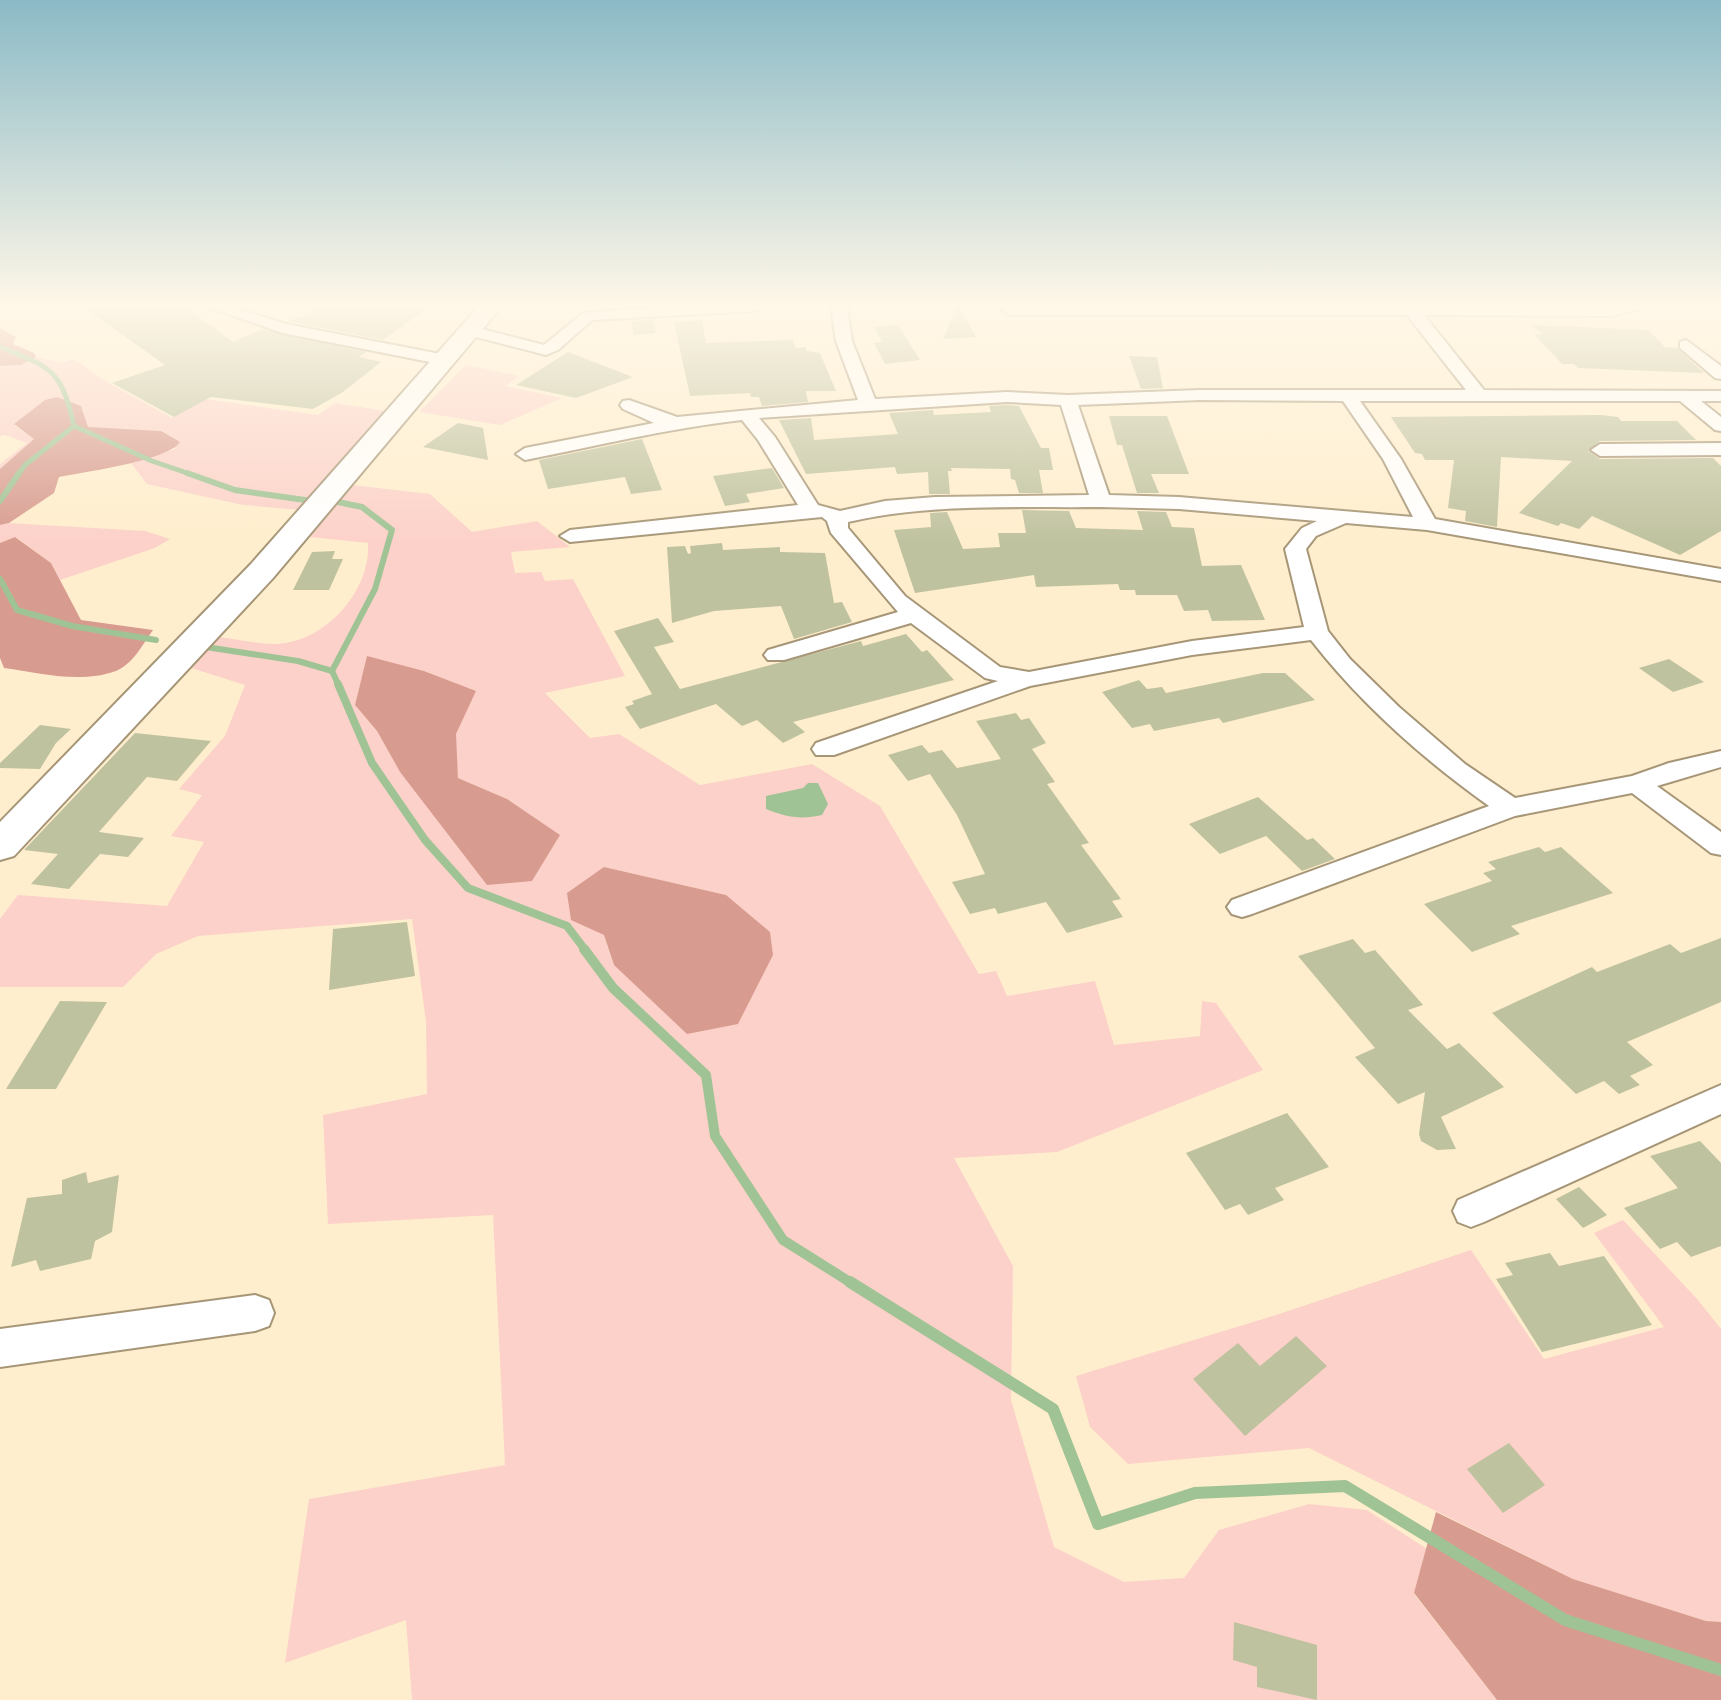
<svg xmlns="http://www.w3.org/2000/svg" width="1721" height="1700" viewBox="0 0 1721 1700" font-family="Signika,sans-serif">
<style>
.green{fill:#fcd1c9;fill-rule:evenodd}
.forest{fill:#d89b90}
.water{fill:#9fc394}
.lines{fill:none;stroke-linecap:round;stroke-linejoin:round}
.stream-far4{stroke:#9fc394;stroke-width:5}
.stream-far3{stroke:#9fc394;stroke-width:6}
.stream-far2{stroke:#9fc394;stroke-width:8}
.stream-far1{stroke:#9fc394;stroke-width:10}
.stream{stroke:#9fc394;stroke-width:12}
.building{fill:#bfc29f}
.street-casing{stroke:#a69677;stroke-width:4}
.secondary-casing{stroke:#a69677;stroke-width:4}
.street{fill:#fff;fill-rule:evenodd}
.secondary{fill:#fff;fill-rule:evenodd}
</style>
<rect width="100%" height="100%" fill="#ffeecd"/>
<g class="green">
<path d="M36 357 62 363 74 359 107 382 172 418 204 399 318 415 335 403 386 411 301 510 243 505 147 484 131 463 175 449 162 431 14 425 35 439 0 469V464L27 443 5 435 0 436V366L21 365Z"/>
<path d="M466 365 519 376 505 386 562 398 500 425 419 412Z"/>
<path d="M352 485 430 494 472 532 537 521 570 547 511 552 515 573 541 572 545 581 573 579 625 676 545 693 590 738 619 734 700 785 812 764 880 806 979 974 996 971 1007 996 1095 981 1114 1045 1200 1036 1202 1001 1216 1003 1263 1070 1057 1152 954 1158 1013 1266 1011 1400 1054 1547 1124 1582 1184 1578 1219 1530 1309 1504 1367 1510 1427 1549 1414 1594 1497 1700H412L406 1620 285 1663 309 1499 505 1465 493 1215 328 1224 323 1115 427 1094 426 1021 412 919 198 936 156 954 123 987H0V919L18 895 167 906 204 842 171 836 202 795 179 789 225 736 245 685 188 667 218 637C237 639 257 644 275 644 325 643 371 591 368 543L310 537ZM367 657 424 671 475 691 455 734 458 778 507 799 436 815 400 772 377 731 355 705ZM604 867 726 895 614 965 604 935Z"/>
<path d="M9 523 145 531 170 539 155 548 60 580 51 563 16 537 0 543V525Z"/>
<path d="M1623 1220 1698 1300 1721 1329V1622L1706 1621 1573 1579 1309 1448 1128 1464 1090 1427 1076 1376 1276 1315 1471 1250 1544 1359 1664 1327 1594 1233Z"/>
</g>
<g class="forest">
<path d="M0 328 16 337 13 344 34 353 36 357 21 365 0 366Z"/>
<path d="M57 397 81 406 88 427 161 431 180 442C167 461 84 472 59 477L54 493 9 523 0 525V469L34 439 14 424 45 400Z"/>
<path d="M15 537 51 563 81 620 153 630C143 644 133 664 116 671 80 684 40 673 4 668L0 658V543Z"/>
<path d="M367 656 424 671 476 691 456 734 458 778 507 799 560 835 532 881 487 885 400 772 377 731 355 705Z"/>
<path d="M604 867 726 895 770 932 773 955 738 1024 687 1034 614 965 604 935 571 920 567 893Z"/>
<path d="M1436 1512 1573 1579 1706 1621 1721 1622V1700H1497L1414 1593Z"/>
</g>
<path class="water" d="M808 783H818L828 804 822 815C801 820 786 817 766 809V796L803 788Z"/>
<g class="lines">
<g class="stream-far4">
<path d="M0 347C52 368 61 369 74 426L25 465 18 475"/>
<path d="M74 426 152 461 193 475"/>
</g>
<g class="stream-far3">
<path d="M187 473 235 490 312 501"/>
<path d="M0 501 19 473"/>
<path d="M0 579 17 610 72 626 156 640"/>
<path d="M199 646 298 661 332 671 339 686"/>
<path d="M332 671 375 589 392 530 362 507 338 502"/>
</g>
<path class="stream-far2" d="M338 684 372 763 425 840 468 888 567 926 586 951"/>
<path class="stream-far1" d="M584 949 613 988 706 1075 715 1136 783 1240 853 1284"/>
<path class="stream" d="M850 1282 1053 1409 1098 1524 1195 1493 1345 1486 1565 1620 1721 1670"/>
</g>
<g class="building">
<path d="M82 306H184L233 342 263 329 366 352 359 357 381 362 343 392 313 409 211 397 174 417 112 383 165 365Z"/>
<path d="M312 306H431L383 340 288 321 312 313Z"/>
<path d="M957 306H959L976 337 943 339Z"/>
<path d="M653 320 656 333 634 335 631 321Z"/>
<path d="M702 320 706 343 793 340 796 348 806 347 807 351 820 353 836 391H806L808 402 762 406 759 397H751L750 393 690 396 674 322Z"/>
<path d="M898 325 920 360 885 364 874 343 882 342 874 327Z"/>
<path d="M1531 325 1648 330 1665 347 1677 348 1704 373 1578 368 1574 364H1562L1534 334H1543Z"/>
<path d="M568 352 633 377 576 398 516 385Z"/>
<path d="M1129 356 1157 357 1163 388 1141 389Z"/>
<path d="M1007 405 1019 406 1041 448H1049L1053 470H1039L1043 493H1019L1015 480 1011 479 1010 469 951 468 952 471H948L950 494H929L928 472 897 474 895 467 806 474 779 420 811 418 814 440 898 434 889 413 933 410 934 415 991 412 989 406Z"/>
<path d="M1601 415 1618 417 1621 421H1677L1696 440 1600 441 1588 451 1600 459 1713 458 1721 466V531L1680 555 1592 516 1579 529 1561 523 1558 526 1519 513 1572 461 1501 457 1497 527 1465 521 1466 511 1448 508 1454 460H1425L1422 454 1415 453 1391 417Z"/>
<path d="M1109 416H1167L1189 474H1151L1159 493H1137L1122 445H1117Z"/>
<path d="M458 423 483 428 488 460 423 447Z"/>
<path d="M642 439 662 490 631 494 625 477 548 489 539 460Z"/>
<path d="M772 468 784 488 746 494 750 502 725 506 713 476Z"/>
<path d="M1022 510 1069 511 1076 528 1143 530 1137 511 1166 512 1172 527 1194 528 1202 566 1241 565 1265 620 1212 621 1208 610 1184 611 1177 595H1136L1135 590H1120L1118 584 1036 587 1034 575 915 593 894 530 931 527 930 513 947 512 963 549 1000 547 998 533H1026Z"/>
<path d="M722 543 723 550 780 547V552L825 553 834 603 842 602 852 622 794 639 781 606 714 611 672 623 667 547 685 546 688 554 691 553 690 546Z"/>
<path d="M335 551 332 559H343L329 590H293L312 552Z"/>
<path d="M658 618 674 642 654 647 680 689 861 641 863 646 906 634 922 652 927 650 954 680 793 722 805 732 783 743 757 720 742 726 716 704 640 729 625 707 634 704 632 701 652 694 614 631Z"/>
<path d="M1669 659 1704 682 1673 692 1639 668Z"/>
<path d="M1263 673H1285L1315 700 1223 723 1219 718 1154 731 1150 724 1132 728 1102 692 1139 680 1147 689 1162 687 1166 693Z"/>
<path d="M1016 713 1021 720 1029 718 1046 743 1032 749 1055 782 1047 784 1089 843 1081 845 1121 899 1112 901 1123 917 1067 933 1046 902 998 914 995 908 970 914 952 882 985 874 957 815 930 774 908 781 888 755 922 745 929 753 942 750 957 768 1001 759 976 721Z"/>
<path d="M40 725 71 729 56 743 40 769 0 768V763Z"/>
<path d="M135 733 211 741 177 781 147 777 99 832 144 838 128 857 100 854 69 889 31 884 58 854 24 850Z"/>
<path d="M1258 797 1307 840 1313 838 1335 859 1302 871 1266 836 1220 854 1189 824Z"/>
<path d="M1539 847 1545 852 1561 847 1613 893 1511 926 1520 934 1472 952 1424 904 1492 881 1483 873 1496 869 1488 862Z"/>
<path d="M407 922 415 976 329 990 333 929Z"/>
<path d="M1721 938V1002L1627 1042 1653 1065 1630 1076 1640 1085 1619 1094 1604 1081 1576 1094 1492 1013 1592 967 1597 972 1670 944 1681 953Z"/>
<path d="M1353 939 1365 953 1375 950 1423 1005 1408 1010 1447 1049 1459 1043 1504 1087 1441 1117 1456 1149 1437 1150 1421 1141 1419 1134 1425 1092 1398 1104 1355 1057 1375 1048 1298 956Z"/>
<path d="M60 1001 107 1002 56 1089H6Z"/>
<path d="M1287 1113 1329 1167 1275 1188 1284 1200 1248 1215 1240 1204 1225 1210 1186 1153Z"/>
<path d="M1700 1141 1721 1163V1246L1691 1257 1677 1242 1660 1249 1624 1208 1678 1188 1650 1156Z"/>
<path d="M86 1172 88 1183 119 1175 112 1232 95 1241 91 1259 40 1271 36 1260 11 1267 27 1198 62 1194V1180Z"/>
<path d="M1579 1187 1607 1215 1583 1228 1556 1199Z"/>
<path d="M1550 1253 1559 1266 1604 1256 1652 1325 1542 1352 1496 1279 1513 1275 1505 1263Z"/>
<path d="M1296 1336 1327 1366 1245 1436 1193 1379 1238 1343 1260 1366Z"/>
<path d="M1509 1443 1545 1485 1503 1513 1467 1469Z"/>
<path d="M1234 1622 1317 1645V1700L1257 1687V1667L1233 1660Z"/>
</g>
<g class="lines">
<defs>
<g id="street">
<path d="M205 306H229L286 324 445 355 453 360 445 365 283 333Z"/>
<path d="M678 306H763L755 311 592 320 558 350 546 355 464 334 462 331 470 326 544 345 583 313Z"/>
<path d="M831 306H847L852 341 875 399 1007 392 1068 395 1200 390H1466L1407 315H1010L1002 310 1007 306H1642L1639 309 1611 316 1424 315 1484 390 1721 391V401H1701L1721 417V431L1715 430 1680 401H1360L1401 459 1435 519 1721 569V581L1427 530 1346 523 1316 536 1306 549 1328 631 1350 659 1399 707 1465 764 1515 798 1632 776 1669 763 1721 751V767L1657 786 1721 832V855L1711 853 1632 793 1515 816 1252 914 1242 917 1232 914 1227 907 1232 900 1489 806C1423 759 1361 704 1311 640L1192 655 1030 686 834 755H816L812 749 816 743 998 681 985 678 911 623 784 660H768L764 655 768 650 898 612 831 533 827 521 822 517 570 542 560 536 570 530 798 505 758 440 742 420C669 428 597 446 525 460L516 454 525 448 654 423 623 409 620 405 623 401 629 400 677 417 858 400 836 341ZM1200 400 1343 401 1383 459 1413 517 1179 497 1109 495 1078 405ZM1007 402 1061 405 1089 495 935 497 885 501 840 511 818 505 775 437 759 418ZM1101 507 1179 509 1317 521 1302 528 1285 549 1304 627 1192 641 1029 672 1000 667 905 596 848 528V522C930 503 1017 508 1101 507Z"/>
<path d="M1686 340 1721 366V379L1715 378 1680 348V342Z"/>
<path d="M1721 443V455L1600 456 1591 450 1600 444Z"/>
<path d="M1721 1085V1114L1484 1222 1471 1227 1458 1222 1453 1211 1458 1200Z"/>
<path d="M255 1295 269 1300 274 1313 269 1326 255 1331 0 1367V1329Z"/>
</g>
<path id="secondary" d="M479 306H502L273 578 14 856 0 860V822L251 564Z"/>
</defs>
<use href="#street" class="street-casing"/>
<use href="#secondary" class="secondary-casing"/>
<use href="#street" class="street"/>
<use href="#secondary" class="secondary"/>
</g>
<linearGradient id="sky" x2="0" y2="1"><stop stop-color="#8bbac6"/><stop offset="0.56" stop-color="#fff7e8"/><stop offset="1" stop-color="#fff7e8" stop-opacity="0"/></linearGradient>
<rect width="1721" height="544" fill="url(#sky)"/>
</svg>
